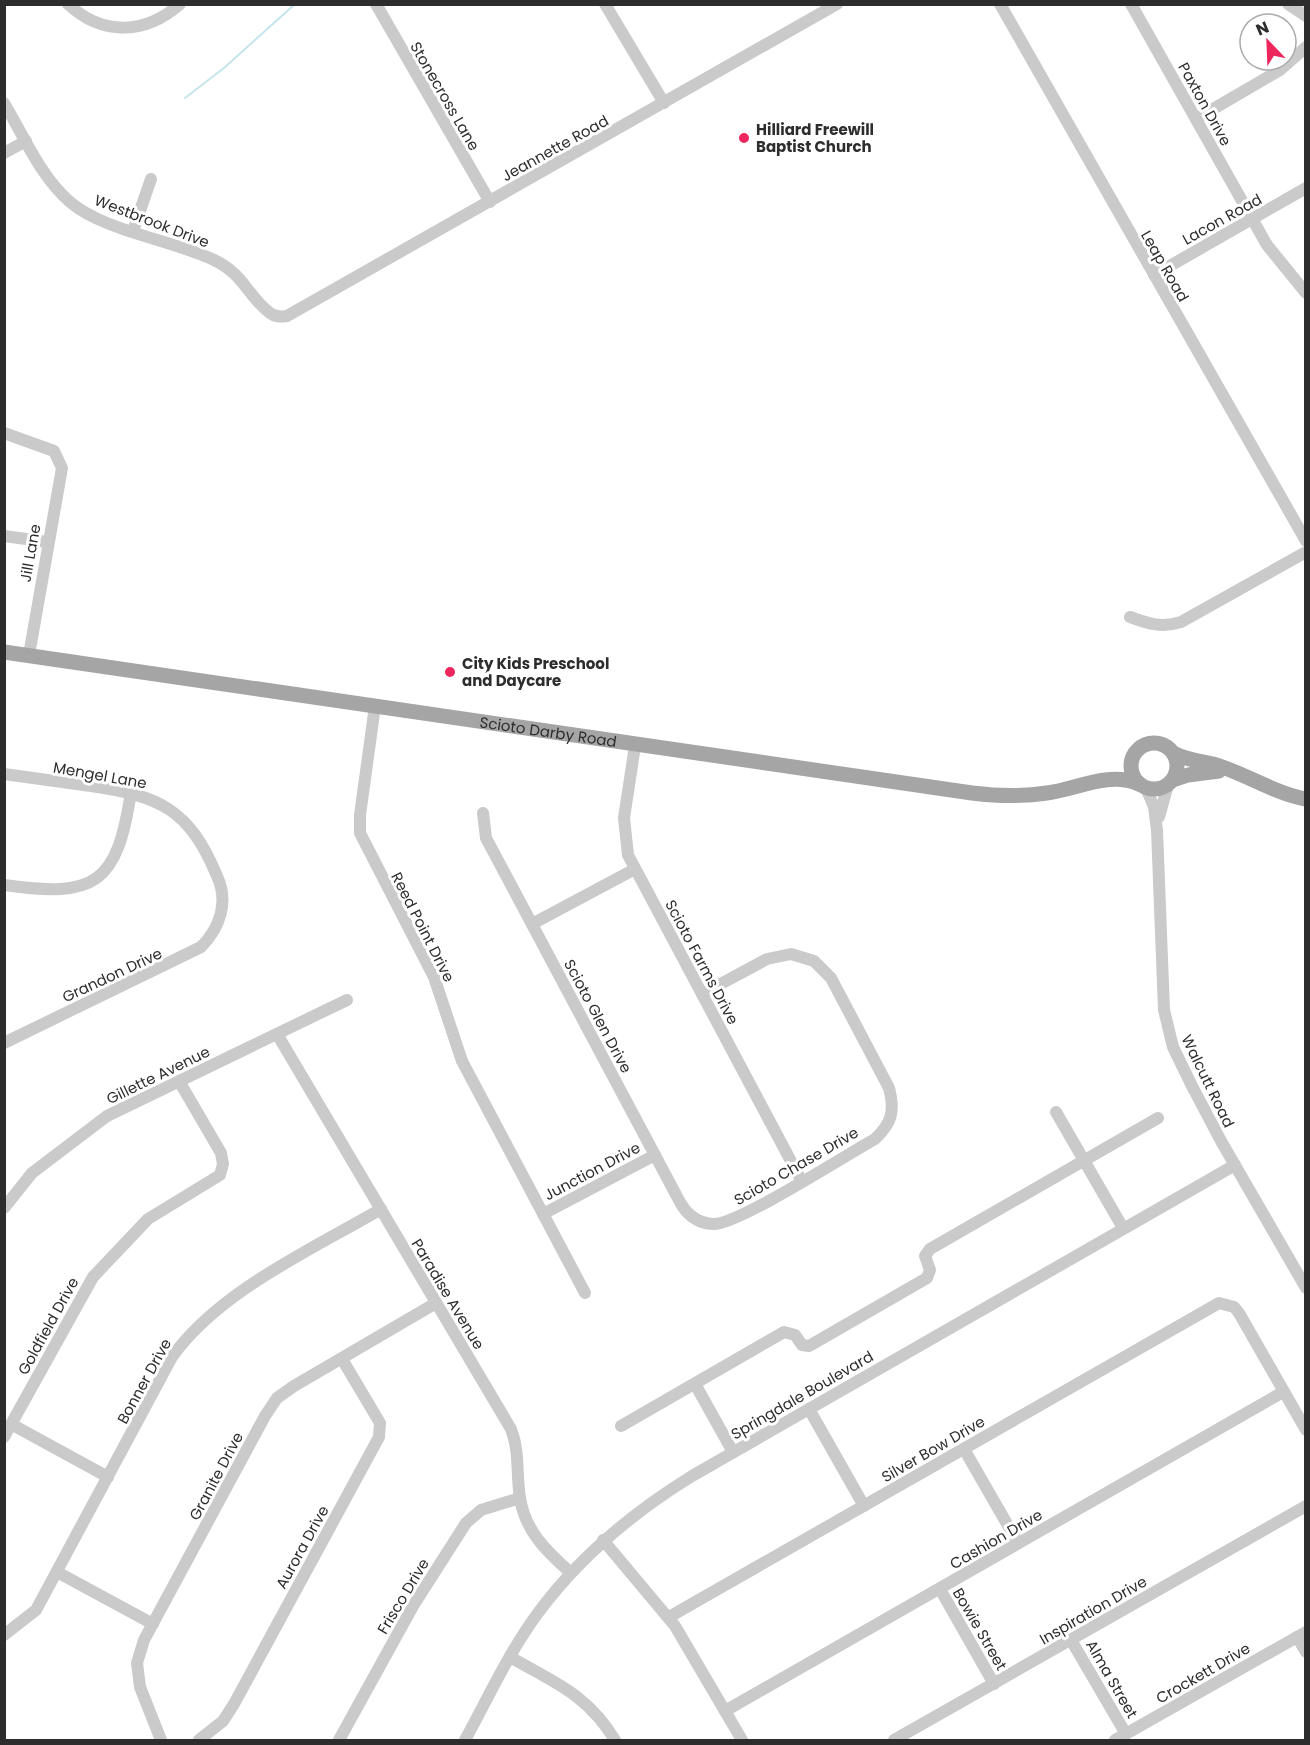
<svg xmlns="http://www.w3.org/2000/svg" width="1310" height="1745" viewBox="0 0 1310 1745" font-family="Poppins,sans-serif">
<style>
.lines{fill:none;stroke-linecap:round;stroke-linejoin:round}
.stream{stroke:#c5e5ed;stroke-width:2}
.minor{stroke:#cacaca;stroke-width:12}
.major{stroke:#a5a5a5;stroke-width:15}
.poi-dot{fill:#ed275d;stroke:#fff;stroke-width:2}
.labels{text-anchor:middle;dominant-baseline:central;stroke-width:6;stroke-linejoin:round;paint-order:stroke}
.street-label{font-size:15px;fill:#2d2d2d;stroke:#fff}
.poi-label{font-size:15px;font-weight:bold;fill:#2d2d2d;stroke:#fff;text-anchor:start}
</style>
<rect width="100%" height="100%" fill="#fff"/>
<g class="lines">
<path class="stream" d="M185 98 224 68 295 4"/>
<g class="minor">
<path d="M68 4C102 36 145 35 180 4"/>
<path d="M376 4 490 202"/>
<path d="M605 4 664 103"/>
<path d="M1000 4 1306 541"/>
<path d="M1131 4 1267 245 1306 293"/>
<path d="M1288 4 1306 16"/>
<path d="M4 103C24 136 40 176 70 202 104 231 172 240 214 260 244 274 248 297 270 313 275 317 280 317 287 316L837 4"/>
<path d="M1196 119 1280 70 1306 47"/>
<path d="M4 153 26 141"/>
<path d="M133 231 151 179"/>
<path d="M1154 275 1306 188"/>
<path d="M4 433 54 451 62 468 29 655"/>
<path d="M4 536 48 542"/>
<path d="M1130 617C1149 624 1162 628 1181 622L1306 552"/>
<path d="M375 706 360 815V833L434 977 462 1061 585 1293"/>
<path d="M635 746 624 818 628 855 801 1180"/>
<path d="M4 774C33 778 62 782 91 786 160 796 189 809 217 876 229 902 220 928 201 947L4 1043"/>
<path d="M1146 788 1154 807 1157 830 1164 1010 1173 1047 1192 1086 1221 1141 1306 1288"/>
<path d="M483 813 486 838 681 1204C689 1217 700 1224 715 1224 740 1223 846 1155 875 1139 892 1123 895 1111 889 1088L831 978 814 961 791 954 767 959 702 994"/>
<path d="M1159 817 1168 785"/>
<path d="M4 885C96 898 117 884 131 792"/>
<path d="M532 924 635 869"/>
<path d="M277 1034 511 1429C520 1452 516 1474 520 1498 525 1531 547 1552 571 1573"/>
<path d="M1056 1112 1123 1228"/>
<path d="M4 1208 32 1173 107 1116 347 1000"/>
<path d="M543 1214 655 1155"/>
<path d="M695 1384 733 1452"/>
<path d="M809 1409 864 1506"/>
<path d="M11 1424 108 1477"/>
<path d="M621 1426 784 1332 795 1335 802 1345 809 1346 927 1278 930 1270 925 1256 930 1249 1158 1118"/>
<path d="M4 1437 93 1277 148 1219 220 1175 223 1164 221 1153 179 1081"/>
<path d="M964 1449 1018 1543"/>
<path d="M603 1540 675 1626 742 1740"/>
<path d="M57 1572 153 1624"/>
<path d="M940 1589 994 1684"/>
<path d="M669 1617 1219 1303 1234 1307 1239 1313 1306 1430"/>
<path d="M4 1635 36 1610 172 1357C219 1291 311 1250 381 1209"/>
<path d="M1297 1637 1306 1652"/>
<path d="M1071 1640 1126 1734"/>
<path d="M510 1657C555 1683 587 1694 615 1740"/>
<path d="M725 1711 1283 1392"/>
<path d="M161 1740 140 1687 137 1663 144 1640 265 1416 277 1398 294 1386 436 1303"/>
<path d="M199 1740 223 1721 234 1704 379 1437 380 1423 342 1359"/>
<path d="M339 1740 413 1606 466 1523 481 1510 520 1498"/>
<path d="M465 1740C488 1698 509 1652 538 1613 580 1556 632 1513 692 1476L1235 1165"/>
<path d="M894 1740 1306 1506"/>
<path d="M1115 1740 1306 1632"/>
</g>
<g class="major">
<path id="s1" d="M4 652 972 793C997 796 1022 797 1047 793 1078 789 1108 771 1139 784"/>
<circle cx="1154" cy="766" r="23"/>
<path d="M1173 753C1187 760 1198 761 1213 764 1245 773 1273 793 1306 799"/>
<path d="M1173 780 1188 775 1219 771"/>
</g>
</g>
<g class="poi-dot">
<circle cx="744" cy="138" r="6"/>
<circle cx="450" cy="672" r="6"/>
</g>
<g class="labels">
<g class="street-label">
<text transform="translate(445 96) rotate(60)">Stonecross Lane</text>
<text transform="translate(1205 104) rotate(61)">Paxton Drive</text>
<text transform="translate(555 148) rotate(-29)">Jeannette Road</text>
<text transform="translate(1222 219) rotate(-29)">Lacon Road</text>
<text transform="translate(152 221) rotate(21)">Westbrook Drive</text>
<text transform="translate(1165 266) rotate(60)">Leap Road</text>
<text transform="translate(30 553) rotate(-80)">Jill Lane</text>
<text stroke="none"><textPath href="#s1" startOffset="550">Scioto Darby Road</textPath></text>
<text transform="translate(100 775) rotate(10)">Mengel Lane</text>
<text transform="translate(423 927) rotate(63)">Reed Point Drive</text>
<text transform="translate(702 962) rotate(62)">Scioto Farms Drive</text>
<text transform="translate(112 975) rotate(-25)">Grandon Drive</text>
<text transform="translate(598 1016) rotate(62)">Scioto Glen Drive</text>
<text transform="translate(158 1075) rotate(-26)">Gillette Avenue</text>
<text transform="translate(1208 1081) rotate(64)">Walcutt Road</text>
<text transform="translate(796 1166) rotate(-30)">Scioto Chase Drive</text>
<text transform="translate(592 1171) rotate(-28)">Junction Drive</text>
<text transform="translate(448 1294) rotate(59)">Paradise Avenue</text>
<text transform="translate(48 1326) rotate(-61)">Goldfield Drive</text>
<text transform="translate(144 1381) rotate(-61)">Bonner Drive</text>
<text transform="translate(802 1395) rotate(-30)">Springdale Boulevard</text>
<text transform="translate(933 1449) rotate(-30)">Silver Bow Drive</text>
<text transform="translate(216 1476) rotate(-62)">Granite Drive</text>
<text transform="translate(996 1539) rotate(-30)">Cashion Drive</text>
<text transform="translate(302 1547) rotate(-61)">Aurora Drive</text>
<text transform="translate(403 1596) rotate(-59)">Frisco Drive</text>
<text transform="translate(1093 1610) rotate(-30)">Inspiration Drive</text>
<text transform="translate(980 1629) rotate(60)">Bowie Street</text>
<text transform="translate(1203 1673) rotate(-30)">Crockett Drive</text>
<text transform="translate(1112 1679) rotate(60)">Alma Street</text>
</g>
<g class="poi-label">
<text x="756" y="129">Hilliard Freewill<tspan x="756" dy="17">Baptist Church</tspan></text>
<text x="462" y="663">City Kids Preschool<tspan x="462" dy="17">and Daycare</tspan></text>
</g>
</g>
<rect width="1310" height="1745" fill="none" stroke="#2d2d2d" stroke-width="12"/>
<g transform="translate(1268 42) rotate(337)"><circle r="28" fill="#ffffff" stroke="#ababab" stroke-width="1.5"/>
<path d="M0-4.5L10 22L0 15L-10 22Z" fill="#ed275d"/>
<text y="-9" font-size="16" font-weight="bold" text-anchor="middle" fill="#2d2d2d">N</text>
</g>
</svg>
